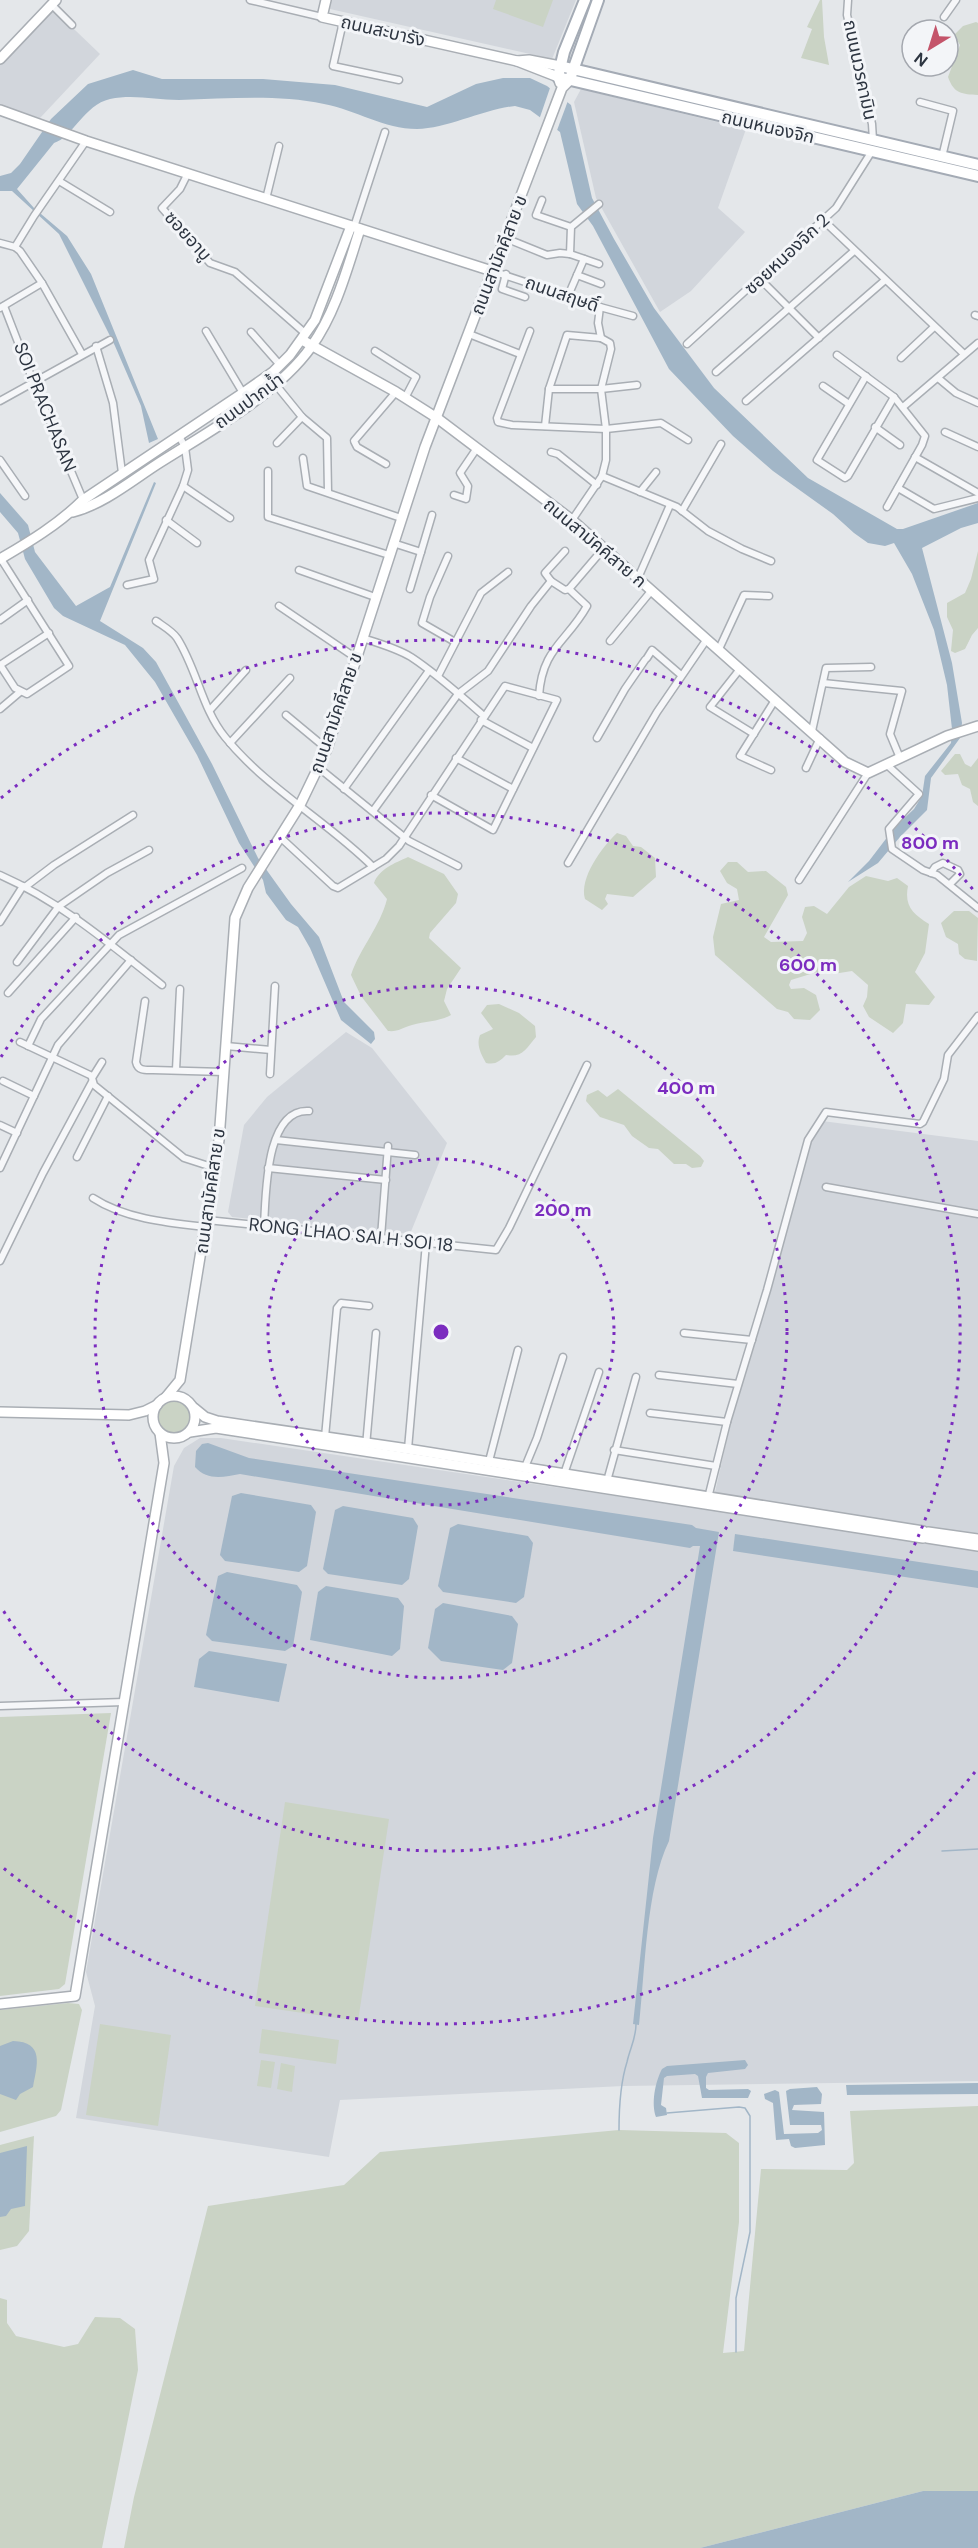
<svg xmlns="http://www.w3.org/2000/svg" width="978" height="2548" viewBox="0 0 978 2548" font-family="'DM Sans','Noto Sans Thai',sans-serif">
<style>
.built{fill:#d2d6dc}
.green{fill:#cad3c5}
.water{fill:#a2b6c7}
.pier{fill:#e4e7ea}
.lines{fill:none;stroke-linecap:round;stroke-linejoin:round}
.stream{stroke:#a2b6c7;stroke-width:1.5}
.street-casing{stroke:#a9aeb4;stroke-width:9}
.secondary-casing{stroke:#a9aeb4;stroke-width:12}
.primary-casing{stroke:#a4abb5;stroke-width:14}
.street{stroke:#f6f7f9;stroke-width:6}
.secondary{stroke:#fff;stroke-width:9}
.primary{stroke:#fff;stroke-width:10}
.ring{fill:none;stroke:#7b2cbf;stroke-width:3;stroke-dasharray:3 6}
.labels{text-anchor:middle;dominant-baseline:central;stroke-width:6;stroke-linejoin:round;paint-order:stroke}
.street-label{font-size:18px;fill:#2d3541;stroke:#f3f5f8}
.centre{fill:#7b2cbf;stroke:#f3f5f8;stroke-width:3}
.ring-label{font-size:18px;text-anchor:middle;font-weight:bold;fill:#7b2cbf;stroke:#f3f5f8;stroke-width:6;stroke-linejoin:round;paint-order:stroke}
</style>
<rect width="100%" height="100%" fill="#e4e7ea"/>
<g class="built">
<path d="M331 0H576L552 59 330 9Z"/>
<path d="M52 8 100 54 40 118 0 105V63Z"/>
<path d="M581 89 746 129 718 208 745 232 691 291 660 312 596 198 574 102Z"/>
<path d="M346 1032 372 1048 447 1143 410 1234 232 1217 228 1212 244 1125 267 1097Z"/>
<path d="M822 1121 978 1141V2081L623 2086 340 2100 329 2157 76 2118 95 2006 86 1972 174 1466 184 1448 200 1438H221L711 1510 738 1390 812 1139Z"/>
</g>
<g class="green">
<path d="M496 0H553L543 27 493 9Z"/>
<path d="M820 0H822L824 37 829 65 801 58 812 29 807 27Z"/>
<path d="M976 22 978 23V95C962 94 954 94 948 77L960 45 954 35 963 26Z"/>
<path d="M978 551V628L972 635 965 649 955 653 951 651 953 630 947 617V603L965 593 971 579Z"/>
<path d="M955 754H960L965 764 971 767 978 758V806L973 802 970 789 962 785 958 774 945 775 941 771Z"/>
<path d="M617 833 626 836 633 846 641 847 655 858 656 877 633 897 607 894 605 899 608 904 602 910 585 899C579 878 602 847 617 833Z"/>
<path d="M408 857 444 874 458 894 456 903 430 933 429 938 461 968 447 989 444 1001 451 1015C438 1022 426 1021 412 1025 402 1028 398 1032 388 1031L361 996 351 975C360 948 380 927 387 899L374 883C379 869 395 863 408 857Z"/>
<path d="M728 862H737L748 872 766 871 786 887 788 895 764 937 771 942 803 941 807 933 802 917 805 907 814 906 827 914 849 887 866 876 888 881 897 878 908 886C904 906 913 914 929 924L925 953 915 972 935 997 929 1005 906 1004 903 1023 893 1033 869 1017 863 1006 867 997 868 985 852 971 833 974 817 972 791 980 789 985 791 989 804 988 816 995 820 1010 810 1020 794 1019 788 1012 777 1009 715 955 713 937 721 904 739 900 737 889 727 883 720 871Z"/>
<path d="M954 911H969L978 918 977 961 965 959 959 954 958 944 946 937 941 923Z"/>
<path d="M499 1004 519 1013 535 1026 536 1037C526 1049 522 1058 506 1055 500 1061 496 1065 486 1063 481 1054 476 1045 480 1035L493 1029 481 1013 487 1005Z"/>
<path d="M618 1089 700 1156 704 1161 701 1167 692 1168 686 1164H674L658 1149 649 1148 632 1136 624 1125 600 1117 586 1101 587 1095 598 1090 607 1097Z"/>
<circle cx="174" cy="1417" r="16"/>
<path d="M111 1713 65 1984 59 1989 0 1996V1717Z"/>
<path d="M285 1802 389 1819 358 2021 255 2006Z"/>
<path d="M68 2003 79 2004 82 2010 61 2110 56 2116 0 2132V2010Z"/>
<path d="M100 2024 171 2035 158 2126 86 2115Z"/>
<path d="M262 2029 339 2040 336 2064 259 2053Z"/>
<path d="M261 2060 275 2062 271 2088 257 2086Z"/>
<path d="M281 2063 295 2066 292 2092 277 2089Z"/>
<path d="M978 2106V2491H923L700 2548H124L134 2497 208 2206 344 2185 380 2152 619 2130 726 2133 739 2143V2222L723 2353 744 2351 761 2169 847 2170 854 2163 850 2111Z"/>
<path d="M34 2136 29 2231 17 2246 0 2250V2145Z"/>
<path d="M0 2298 7 2300V2323L16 2336 64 2347 78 2344 95 2317 120 2318 135 2329 138 2370 102 2548H0Z"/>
</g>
<g class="water">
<path d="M133 70 162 79H263L335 85 427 107 476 84 503 78H530L547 86 571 105 592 198 614 239 654 308 714 388 808 478 897 529H903L978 503V523L961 528 922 548 952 663 962 723 960 738 931 778 927 810 900 837 878 863 848 882 869 861 895 827 914 809 922 796 925 776 951 743 952 729 947 685 934 630 912 574 894 543 885 546 868 543 854 533 833 514 773 471 733 436 669 369 593 226 577 204 560 132 530 110 515 106C484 109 447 129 417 129 384 129 356 110 324 104 276 94 227 99 179 100 155 100 134 94 110 99 84 105 73 137 54 143L17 189 34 208 67 236 91 274 158 439 149 443 141 406 115 346 59 234 12 191H0V176L11 173 20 164 51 119 88 84Z"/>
<path d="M154 482 156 483 100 621 143 648 156 662 212 764 258 858 291 904 319 937 344 1002 374 1032 375 1039 371 1044 341 1020 310 948 298 927 286 920 266 893 263 880 239 843 197 755 155 682 125 645 63 616 54 608 25 559 18 533 0 512V493L28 525 35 552 76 606 110 587Z"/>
<path d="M208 1443 249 1458 692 1525 696 1528 719 1532 669 1841C646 1888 645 1972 639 2025L633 2024 653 1838 700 1546H693L690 1548 240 1474C224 1477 207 1481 195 1467L196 1451 202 1444Z"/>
<path d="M241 1493 311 1505 316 1512 307 1566 299 1572 225 1561 220 1555 232 1496Z"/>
<path d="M343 1506 413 1518 418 1526 409 1579 402 1585 328 1574 323 1569 335 1510Z"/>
<path d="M458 1524 528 1536 533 1543 524 1597 516 1603 443 1592 438 1586 450 1528Z"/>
<path d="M735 1534 978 1571V1588L733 1551Z"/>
<path d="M227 1572 297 1585 302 1592 293 1646 285 1651 212 1641 206 1635 218 1576Z"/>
<path d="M326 1586 398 1598 404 1606 400 1649 392 1656 310 1640 318 1592Z"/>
<path d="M443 1603 512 1616 518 1624 512 1663 503 1670 441 1661 428 1648 435 1609Z"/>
<path d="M209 1651 287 1664 279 1702 194 1687 199 1659Z"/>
<path d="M13 2041C45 2042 37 2065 33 2087L20 2094 16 2100 0 2094V2046Z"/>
<path d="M745 2060 748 2065 745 2069 708 2073 706 2077V2088L709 2090 748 2089 751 2091 748 2098H702L698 2076 695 2074 667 2076 664 2078 661 2105 666 2108 667 2115 656 2117C651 2104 655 2082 662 2069L667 2066Z"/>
<path d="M978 2083V2094L847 2095 846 2085Z"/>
<path d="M817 2087 822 2094 821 2104 794 2105 792 2110 824 2112 825 2145 795 2148 791 2146 789 2139 776 2140 773 2103 765 2099 764 2094 775 2090 779 2092 784 2134 818 2133 822 2130 821 2125H790L786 2091 790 2089Z"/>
<path d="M27 2146 25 2206 11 2209 6 2216 0 2217V2153Z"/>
<path d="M923 2491H978V2548H700Z"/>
</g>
<path class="pier" d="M551 85 569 98 556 133 539 120Z"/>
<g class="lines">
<g class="stream">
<path d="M942 1851 978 1849"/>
<path d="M667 2113 739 2107 745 2108 750 2116V2232L736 2298V2352"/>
<path d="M619 2130C619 2106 620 2084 627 2062 630 2048 636 2039 636 2024"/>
</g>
<defs>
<g id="street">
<path d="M250 0 322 17"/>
<path d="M848 0 847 15 872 124 873 140"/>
<path d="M51 4 72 25"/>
<path d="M944 17 956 0"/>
<path d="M343 22 333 66 399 80"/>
<path d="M920 102 953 111 942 157"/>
<path d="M188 173 180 189 162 208 210 263 235 272 306 334"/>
<path d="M59 181 110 212"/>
<path d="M266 199 279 146"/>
<path d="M542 200 536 215 571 227"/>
<path d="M823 220 964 354"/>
<path d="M354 227 385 132"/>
<path d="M505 238 547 255 560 253 570 254 571 227 599 204"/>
<path d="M0 243 15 247 20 251 42 283 82 354"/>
<path d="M15 247 34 216 86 141"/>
<path d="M570 254 599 264"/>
<path d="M492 271 600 307 633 316"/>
<path d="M506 274 502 289 525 297"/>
<path d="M577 275 601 284"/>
<path d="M760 279 819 338"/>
<path d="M568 296 584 259"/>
<path d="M4 306 33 381 84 502"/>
<path d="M0 308 42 283"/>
<path d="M975 315 978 316"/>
<path d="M206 331 243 393"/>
<path d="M530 331 497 418 498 422 512 425 606 429 661 423 688 440"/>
<path d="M251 332 280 365"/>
<path d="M469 334 520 354"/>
<path d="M687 344 836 208 872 151"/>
<path d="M96 346 113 403 122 473"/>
<path d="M375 351 416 377 405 398"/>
<path d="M837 355 894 397 925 436 922 445 887 507"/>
<path d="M901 358 934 327"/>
<path d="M716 372 854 251"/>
<path d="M866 376 817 460 845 478 848 476 894 397"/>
<path d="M938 378 956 393 978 403"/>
<path d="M276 385 302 417 327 438 328 492"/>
<path d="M823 386 849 404"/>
<path d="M549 389H601L637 385"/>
<path d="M0 401 110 340"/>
<path d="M746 401 884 281"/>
<path d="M903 407 978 343"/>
<path d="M545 426 549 389 567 335 601 338"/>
<path d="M875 427 900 445"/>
<path d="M945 432 978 447"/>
<path d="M277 443 302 417"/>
<path d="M551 452 558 454 597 485"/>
<path d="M915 457 978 493"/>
<path d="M303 458 307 486 401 518"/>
<path d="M0 460 25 496"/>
<path d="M386 464 357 447 354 441 396 392"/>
<path d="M268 471V517L389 555"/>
<path d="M602 476 677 507 708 531 742 549 771 561"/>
<path d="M183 486 230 518"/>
<path d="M898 488 934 509 978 498"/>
<path d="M640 492 656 472"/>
<path d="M454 495 466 499 468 486 460 473 477 448"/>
<path d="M682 511 721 444"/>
<path d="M166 520 197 543"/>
<path d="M572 520 602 476 606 460V429L601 389 611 349 610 343 601 338 598 323 600 307"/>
<path d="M393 543 421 552"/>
<path d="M448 556 430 597 422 623 455 642"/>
<path d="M299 570 375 597"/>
<path d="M638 578 670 505"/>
<path d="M551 581 545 573 565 551"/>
<path d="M127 585 154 579 149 560 183 486 188 470 185 447 179 436"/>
<path d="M410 589 432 515"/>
<path d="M569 589 604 548"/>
<path d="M279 606 356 658"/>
<path d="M0 620 28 600"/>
<path d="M156 621C163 626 172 631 177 638 197 669 202 709 225 737 266 788 327 821 373 867"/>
<path d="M362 638C378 643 396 648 411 657 437 674 460 695 484 716"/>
<path d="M610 641 652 590"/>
<path d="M719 649 744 595 769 596"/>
<path d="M647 658 652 650 681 675"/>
<path d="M0 665 15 688 27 694 69 666 1 559"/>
<path d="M0 665 49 633"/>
<path d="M740 669 710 707 754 734"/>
<path d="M438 676 481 593 508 572"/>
<path d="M823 683 902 691 890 734 900 758"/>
<path d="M0 709 20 692"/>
<path d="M210 710 246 670"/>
<path d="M286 715 327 749"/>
<path d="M481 720 533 748"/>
<path d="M812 731 826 668 871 667"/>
<path d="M597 738 625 689 645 660"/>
<path d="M230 743 290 678"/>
<path d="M456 758 513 789"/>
<path d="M886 764 919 794 889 829 892 849 923 870 937 875 978 908"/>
<path d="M319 768 409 841 458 866"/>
<path d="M806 768 820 738"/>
<path d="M771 770 740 756 775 700"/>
<path d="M344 789 428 672"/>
<path d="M373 811 458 694 488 671 531 606 551 581 565 590 569 589 587 606C567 642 542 648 539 696"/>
<path d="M280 837 333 886 338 888 343 885 386 859 399 846 505 686 557 700 493 830 431 795"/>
<path d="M568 863 657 712 707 639"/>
<path d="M931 873 935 867 943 863 958 870 960 874 950 884"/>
<path d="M0 875C61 902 110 944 162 985"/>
<path d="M799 880 868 773"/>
<path d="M25 887 54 865 133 815"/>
<path d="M0 922 23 886"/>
<path d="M17 962 59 906 107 873 149 850"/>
<path d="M8 993 76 917"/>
<path d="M145 1001 136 1062C138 1071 145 1070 153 1070L224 1072"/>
<path d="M20 1042 92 1076"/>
<path d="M28 1046 41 1019 119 935 242 868"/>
<path d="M226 1046 271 1050"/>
<path d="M102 1062 92 1078 94 1085 184 1158 215 1168"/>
<path d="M176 1070 180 989"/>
<path d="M270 1074 275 986"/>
<path d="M3 1081 34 1096"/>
<path d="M0 1125 17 1133"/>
<path d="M276 1140 415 1155"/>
<path d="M77 1157 108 1096"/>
<path d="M0 1168 58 1045 131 960"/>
<path d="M268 1168 386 1180"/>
<path d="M826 1187 978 1214"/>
<path d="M93 1198C125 1219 169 1223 206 1227"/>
<path d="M207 1220 496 1250 509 1228 587 1065"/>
<path d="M264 1225C266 1196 265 1108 309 1111"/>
<path d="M381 1237 388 1146"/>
<path d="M0 1261 43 1173 92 1082"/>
<path d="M684 1333 752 1340"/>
<path d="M659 1375 738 1384"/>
<path d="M650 1413 727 1422"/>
<path d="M325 1437 337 1308 341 1303 369 1306"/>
<path d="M366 1446 376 1333"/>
<path d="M408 1449 426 1243"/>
<path d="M614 1450 716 1466"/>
<path d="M488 1465 518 1350"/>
<path d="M525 1467 537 1438 563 1357"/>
<path d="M564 1474 599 1372"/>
<path d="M607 1481 636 1377"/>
<path d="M708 1498 727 1422 767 1290 808 1140 826 1112 920 1124 923 1122 944 1079 948 1055 978 1016"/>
<path d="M0 1706 124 1702"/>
</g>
<g id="secondary">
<path d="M326 0 322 17 517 61 558 77 560 83"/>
<path d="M0 59 56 0"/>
<path d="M517 61 529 60 560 66"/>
<path d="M0 110 86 141 492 271"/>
<path d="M302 340 396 392 437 418 572 520 845 762 868 773 947 736 978 726"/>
<path d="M73 512C103 504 130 482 156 465 206 433 277 395 311 347 336 312 347 269 360 229"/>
<path d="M0 559C29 542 59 524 83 500L243 393 273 372 290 355 315 320 351 226"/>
<circle cx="174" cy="1417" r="21"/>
<path d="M166 1397 180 1380 219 1140 235 918 248 888 300 805 327 749 425 447 562 88 570 80"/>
<path d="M194 1408 205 1417 217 1421 408 1449 923 1531"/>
<path d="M0 1412 129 1415 145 1411 157 1405"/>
<path d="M190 1432 216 1428 923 1538"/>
<path d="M928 1532 978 1539"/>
<path d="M927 1538 978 1546"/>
<path d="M0 2004 75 1996 164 1463 160 1433"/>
</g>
<g id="primary">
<path d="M585 0 564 52 558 77 978 176"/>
<path d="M560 66 978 165"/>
<path d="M571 76 598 0"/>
</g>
</defs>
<use href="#street" class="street-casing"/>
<use href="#secondary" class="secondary-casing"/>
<use href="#primary" class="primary-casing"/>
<use href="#street" class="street"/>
<use href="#secondary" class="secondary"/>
<use href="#primary" class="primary"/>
</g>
<g class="ring">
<circle cx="441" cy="1332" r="173"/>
<circle cx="441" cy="1332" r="346"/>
<path d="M1 1057A519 519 0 1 1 1 1607"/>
<path d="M975 1772A692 692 0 0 1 1 1866M1 798A692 692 0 0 1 975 892"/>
</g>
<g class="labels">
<g class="street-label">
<text transform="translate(383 31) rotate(13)">ถนนสะบารัง</text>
<text transform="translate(860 70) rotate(78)">ถนนนวรคามิน</text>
<text transform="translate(768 127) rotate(13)">ถนนหนองจิก</text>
<text transform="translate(188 236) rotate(48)">ซอยอาบู</text>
<text transform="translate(787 254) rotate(-43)">ซอยหนองจิก 2</text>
<text transform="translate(499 255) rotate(-69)">ถนนสามัคคีสาย ข</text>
<text transform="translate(562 294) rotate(19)">ถนนสฤษดิ์</text>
<text transform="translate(249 401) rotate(-36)">ถนนปากน้ำ</text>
<text transform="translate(45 407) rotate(68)">SOI PRACHASAN</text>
<text transform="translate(595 543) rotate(40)">ถนนสามัคคีสาย ก</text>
<text transform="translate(336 713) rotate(-71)">ถนนสามัคคีสาย ข</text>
<text transform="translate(210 1191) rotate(-82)">ถนนสามัคคีสาย ข</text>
<text transform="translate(351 1235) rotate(6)">RONG LHAO SAI H SOI 18</text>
</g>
</g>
<circle cx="441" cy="1332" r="9" class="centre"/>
<g class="ring-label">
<text x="930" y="849">800 m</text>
<text x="808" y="971">600 m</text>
<text x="686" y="1094">400 m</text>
<text x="563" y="1216">200 m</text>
</g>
<g transform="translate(930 48) rotate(218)"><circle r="28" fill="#f3f5f8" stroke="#a4a8af" stroke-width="1.5"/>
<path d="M0-4.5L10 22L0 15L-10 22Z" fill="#c4546a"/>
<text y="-9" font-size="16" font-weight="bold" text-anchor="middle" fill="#2d3541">N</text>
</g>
</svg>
